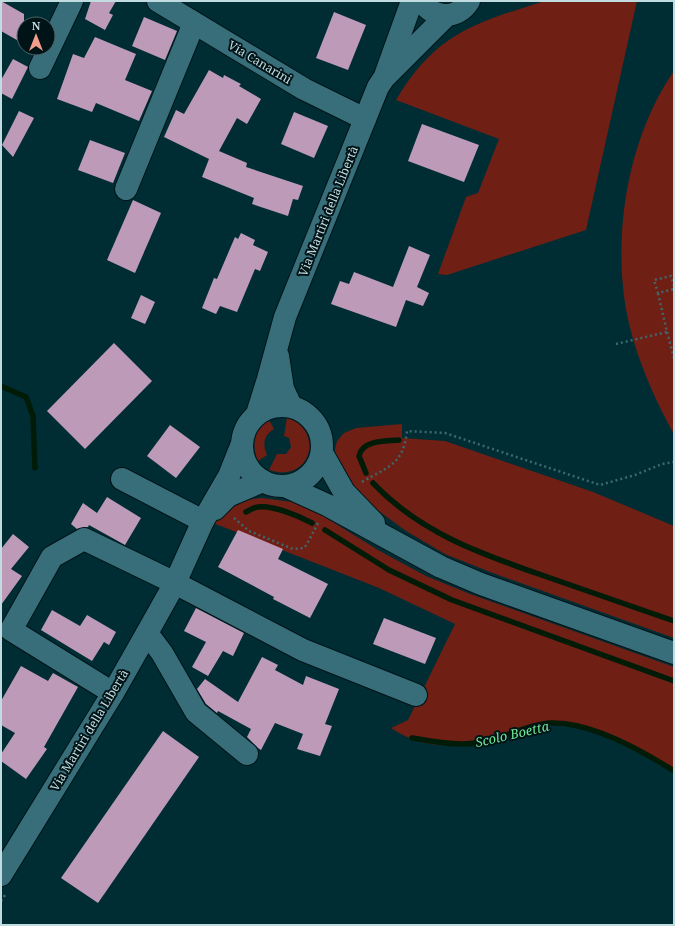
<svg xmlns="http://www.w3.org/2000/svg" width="675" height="926" viewBox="0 0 675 926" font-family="'Noto Serif',serif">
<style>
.green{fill:#701f14}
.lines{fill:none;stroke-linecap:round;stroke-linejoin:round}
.stream{stroke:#001b07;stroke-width:5.5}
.building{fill:#be9ab9}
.minor-casing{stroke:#001418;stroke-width:24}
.path{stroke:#3f676d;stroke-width:2.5;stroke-dasharray:2 3;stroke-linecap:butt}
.minor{stroke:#376e79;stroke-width:22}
.labels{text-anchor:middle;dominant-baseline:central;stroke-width:4;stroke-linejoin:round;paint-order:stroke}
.street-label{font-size:12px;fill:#c0dce1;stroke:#001317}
.water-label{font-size:13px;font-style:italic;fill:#6eea92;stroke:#001317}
</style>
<rect width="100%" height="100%" fill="#002d34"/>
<g class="green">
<path d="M545 1H637L586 230 447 275 438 274 466 197 478 193 499 139 396 100C436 33 475 23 545 1Z"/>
<path d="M674 71V434C655 400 636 357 628 319 611 240 627 138 674 71Z"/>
<path d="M287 417C327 433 309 484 269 470L277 454H286L291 447 289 438 284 436Z"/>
<path d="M269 420 274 429C264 435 262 444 267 455L258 461C251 444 254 430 269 420Z"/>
<path d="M402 424V438L445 441 593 492 674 526V638L490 572 445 554 406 531 372 506 348 482 334 454 337 441 344 433 356 428Z"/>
<path d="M262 498 293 502 315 511 378 550 426 576 470 594 674 667V773C641 754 587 721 548 722 533 723 516 731 502 736 465 749 424 751 391 728L408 720 455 624 379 588 213 523C227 509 242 499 262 498Z"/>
</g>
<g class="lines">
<g class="stream">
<path d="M1 386 26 397 33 416 35 468"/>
<path d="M366 473 359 456C362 440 387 441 399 440"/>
<path d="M373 483C422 535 487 556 553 579 594 593 634 607 674 621"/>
<path d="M246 512C250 510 254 507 258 507 273 505 299 516 312 523"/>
<path d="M325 530 389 570 452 600 674 681"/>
<path d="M412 738C438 742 465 748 491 740 510 735 530 724 550 723 590 721 641 750 674 771"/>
</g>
</g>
<g class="building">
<path d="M1 1 24 14V44L1 31Z"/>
<path d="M91 1H116L109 13 113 15 105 30 85 19Z"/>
<path d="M334 12 366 25 348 70 316 58Z"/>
<path d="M144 17 177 31 165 60 132 46Z"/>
<path d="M95 37 136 54 125 80 152 91 139 121 96 103 92 112 57 99 73 54 84 58Z"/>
<path d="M13 59 28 67 12 99 1 93V80Z"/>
<path d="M209 70 223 78 224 75 241 84 239 86 261 99 247 124 237 118 219 151 247 163 246 167 303 186 298 200 293 199 288 216 252 204 254 198 202 177 209 159 164 137 176 110 184 114Z"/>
<path d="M19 111 34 118 13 157 2 145Z"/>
<path d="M294 112 328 126 314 158 281 144Z"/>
<path d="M422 124 479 145 464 182 408 161Z"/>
<path d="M90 140 125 153 113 183 78 170Z"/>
<path d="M133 200 161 213 135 273 107 260Z"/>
<path d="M241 233 255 240 253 245 268 252 260 271 255 269 237 312 220 306 216 314 202 308 214 278 217 279 235 237 238 239Z"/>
<path d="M409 246 430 255 417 287 429 293 423 306 406 300 396 327 331 304 340 281 349 284 354 272 393 287Z"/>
<path d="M141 295 155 302 145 324 131 318Z"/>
<path d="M114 343 152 381 85 449 47 411Z"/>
<path d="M170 425 200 447 176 478 147 456Z"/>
<path d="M107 497 141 518 125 545 89 525 88 527 77 529 71 524 83 503 97 513Z"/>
<path d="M238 530 283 549 278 559 328 584 310 618 273 599 274 597 218 567Z"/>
<path d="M13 534 29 547 11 569 22 576 1 605V549Z"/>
<path d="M196 608 244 633 233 656 223 651 208 676 192 667 206 642 184 631Z"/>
<path d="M52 610 80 626 87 615 116 632 109 645 104 642 92 661 41 630Z"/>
<path d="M384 618 436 638 425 664 373 644Z"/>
<path d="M262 657 278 665 275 670 303 685 306 676 339 689 325 724 332 726 320 756 297 749 303 734 275 723 261 750 258 748 247 737 251 729 218 711 217 713 206 704 197 689 205 679 238 702Z"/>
<path d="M21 666 48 681 53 673 78 687 44 747 47 749 26 779 1 761V754L15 733 1 725V701Z"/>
<path d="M163 731 199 757 98 903 61 878Z"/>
</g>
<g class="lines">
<defs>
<g id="minor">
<path d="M158 1 304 89 365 119"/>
<path d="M422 1C432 19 458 20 469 1"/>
<path d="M40 68 72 1"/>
<path d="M386 73 412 1"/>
<path d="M126 189 194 23"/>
<path d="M278 356 283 389 291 406"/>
<circle cx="282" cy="446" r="40"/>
<path d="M257 414 268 379 285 317 378 87 384 78 447 15"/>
<path d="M322 453 344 492 374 523"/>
<path d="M122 479 203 521"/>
<path d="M285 486 327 505 441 567 481 584 674 653"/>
<path d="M215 509 228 496 263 481"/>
<path d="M147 633 162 653 196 712 247 754"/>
<path d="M113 693 11 630 52 557 84 539 175 583 303 650 416 695"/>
<path d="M1 875 113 693 147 633 175 583 203 521 229 476 241 446"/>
</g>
</defs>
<use href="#minor" class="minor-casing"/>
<g class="path">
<path d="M674 286 671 276 654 280 658 293 674 289"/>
<path d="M667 332 674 358"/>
<path d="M616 344 667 332 658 293"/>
<path d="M362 482C389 466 403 465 407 431L445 433 600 485 635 475 662 464 674 462"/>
<path d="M234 518 249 531 293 549 304 548 307 544 318 523"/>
<path d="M1 901 5 895"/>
</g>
<use href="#minor" class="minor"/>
</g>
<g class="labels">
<g class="street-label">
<text transform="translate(260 62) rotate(31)">Via Canarini</text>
<text transform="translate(328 211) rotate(-68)">Via Martiri della Libertà</text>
<text transform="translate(89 730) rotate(-59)">Via Martiri della Libertà</text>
</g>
<g class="water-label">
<text transform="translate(512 734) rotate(-13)">Scolo Boetta</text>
</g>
</g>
<rect width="675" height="926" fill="none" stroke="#c0dce1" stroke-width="4"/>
<g transform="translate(36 36)"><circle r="19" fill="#001317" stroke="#4d6368"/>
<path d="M0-3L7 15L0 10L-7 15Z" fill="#f49d8d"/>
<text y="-6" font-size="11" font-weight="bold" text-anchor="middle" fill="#c0dce1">N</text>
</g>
</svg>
